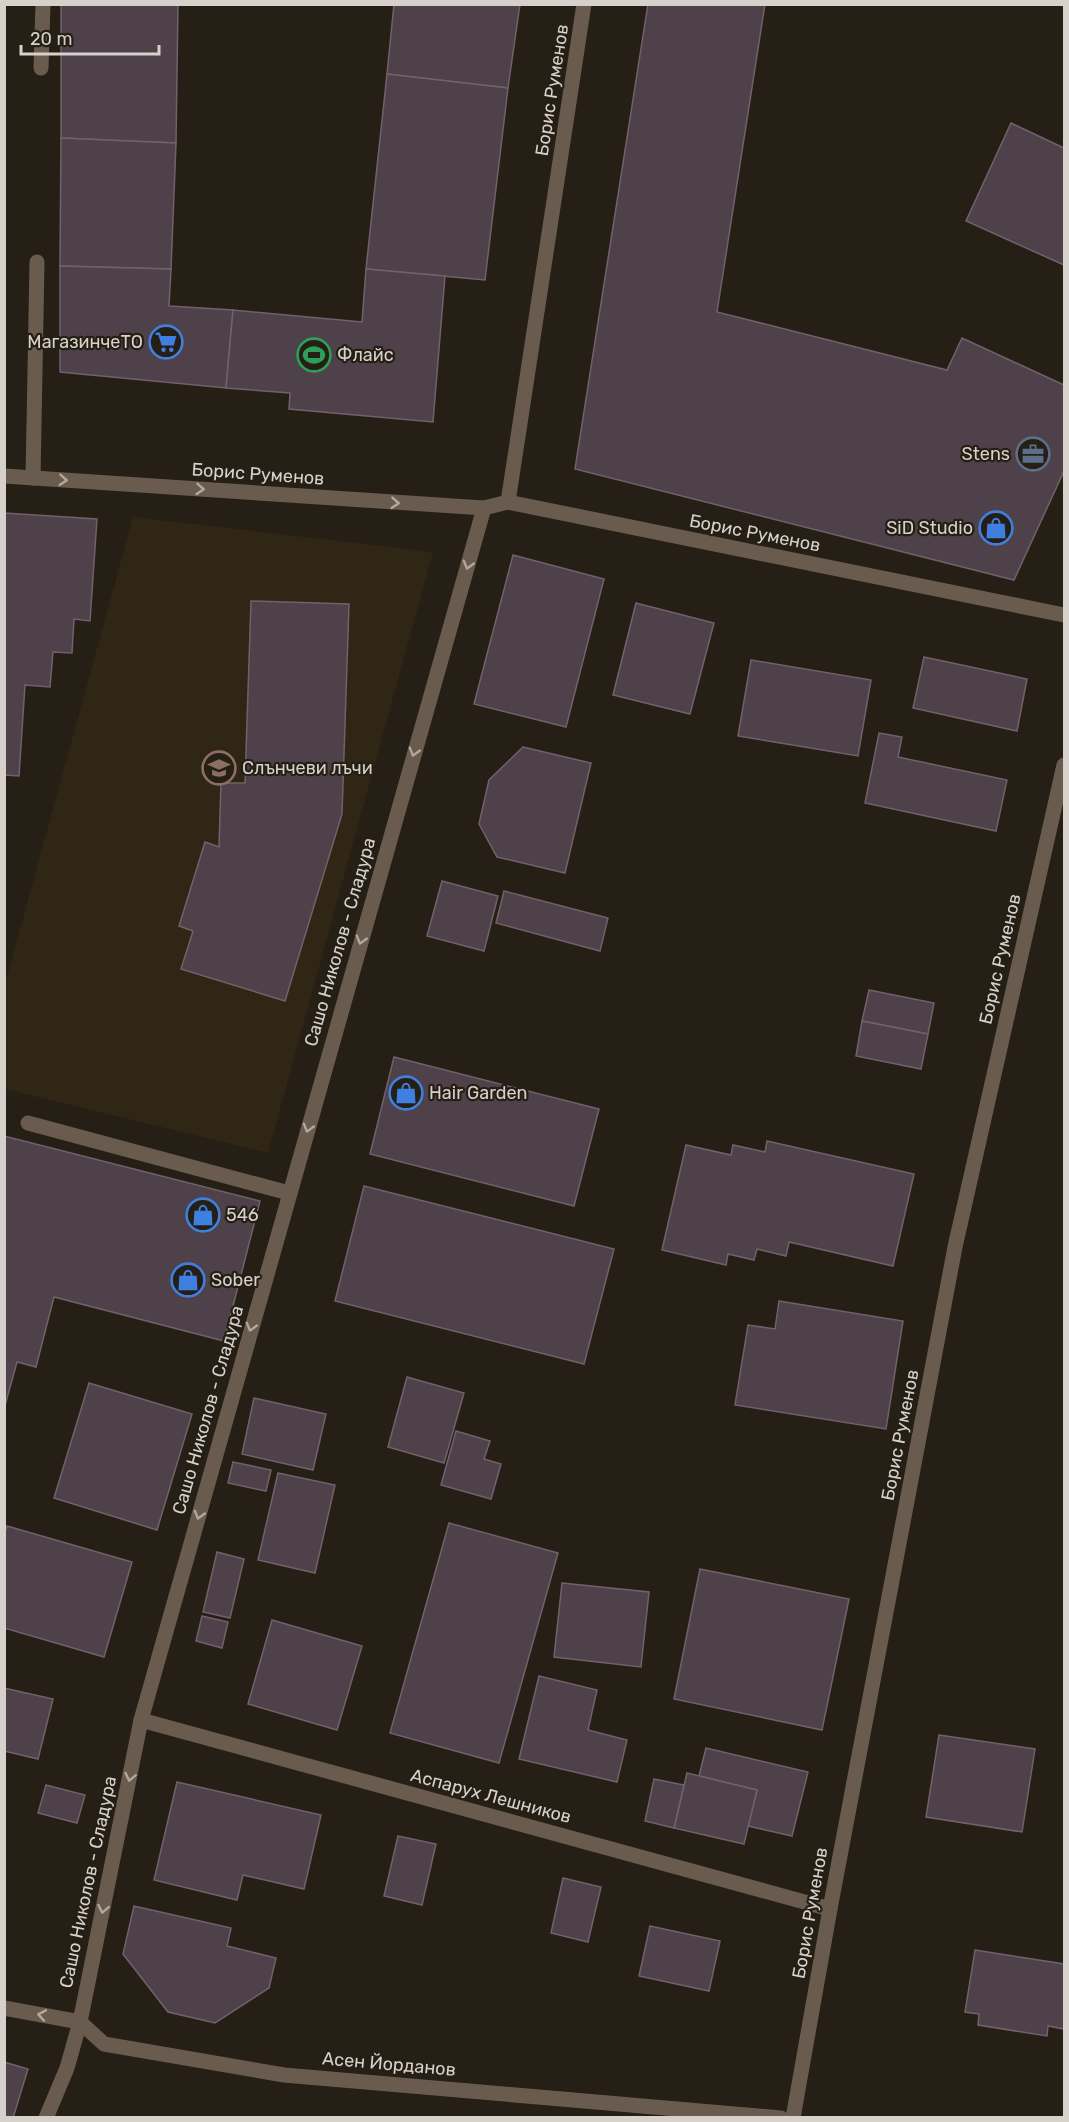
<svg xmlns="http://www.w3.org/2000/svg" width="1069" height="2122" viewBox="0 0 1069 2122" font-family="Rubik,sans-serif">
<style>
.built{fill:#302616}
.building{fill:#4e4149;stroke:#70626b;stroke-width:1.5}
.lines{fill:none;stroke-linecap:round;stroke-linejoin:round}
.lane{stroke:#695c4e;stroke-width:15}
.street{stroke:#695c4e;stroke-width:15}
.oneway{stroke:#b0a99f}
.labels{text-anchor:middle;dominant-baseline:central;stroke-width:4.5;stroke-linejoin:round;paint-order:stroke}
.street-label{font-size:18px;fill:#d6d2cb;stroke:#261f15}
.poi-label{font-size:18px;fill:#d6d2cb;stroke:#261f15;text-anchor:start}
</style>
<rect width="100%" height="100%" fill="#261f15"/>
<path class="built" d="M133 517 433 552 268 1153 5 1089V984Z"/>
<g class="building">
<path d="M61 4H178L176 143 61 138Z"/>
<path d="M394 4H520L508 88 387 74Z"/>
<path d="M648 4H765L717 312 947 370 962 338 1064 385V471L1014 580 575 469Z"/>
<path d="M387 74 508 88 485 280 366 269Z"/>
<path d="M1011 123 1064 148V265L966 221Z"/>
<path d="M61 138 176 143 171 269 60 266Z"/>
<path d="M60 266 171 269 169 306 233 310 226 388 60 372Z"/>
<path d="M366 269 445 276 433 422 289 409 290 393 226 388 233 310 362 322Z"/>
<path d="M4 513 97 519 90 621 74 619 72 653 53 652 50 687 25 685 19 776 4 775Z"/>
<path d="M513 555 604 579 566 727 474 704Z"/>
<path d="M251 601 349 604 342 814 285 1001 181 969 193 931 179 926 205 842 219 847 221 783H245Z"/>
<path d="M636 603 714 623 690 714 613 695Z"/>
<path d="M924 657 1027 679 1017 731 913 708Z"/>
<path d="M751 660 871 680 858 756 738 736Z"/>
<path d="M879 733 902 737 898 757 1007 780 996 831 865 803Z"/>
<path d="M523 747 591 763 565 873 497 857 479 824 489 780Z"/>
<path d="M442 881 498 896 484 951 427 936Z"/>
<path d="M504 891 608 918 600 951 496 923Z"/>
<path d="M869 990 934 1003 928 1034 862 1021Z"/>
<path d="M862 1021 928 1034 921 1069 856 1056Z"/>
<path d="M394 1057 599 1109 574 1206 370 1154Z"/>
<path d="M4 1136 260 1201 224 1341 54 1297 36 1367 17 1362 4 1409Z"/>
<path d="M767 1141 914 1174 893 1266 789 1242 786 1256 757 1249 754 1260 728 1254 726 1265 662 1250 686 1145 731 1155 733 1145 765 1152Z"/>
<path d="M364 1186 614 1249 584 1364 335 1301Z"/>
<path d="M779 1301 903 1321 886 1429 735 1405 748 1325 775 1329Z"/>
<path d="M407 1377 464 1393 444 1463 388 1447Z"/>
<path d="M89 1383 192 1414 157 1530 54 1498Z"/>
<path d="M254 1398 326 1414 313 1470 242 1454Z"/>
<path d="M456 1431 490 1441 484 1459 501 1464 491 1499 441 1485Z"/>
<path d="M233 1462 271 1470 266 1491 228 1483Z"/>
<path d="M278 1473 335 1485 315 1573 258 1560Z"/>
<path d="M449 1523 558 1553 499 1763 390 1733Z"/>
<path d="M7 1526 132 1562 104 1657 4 1628V1536Z"/>
<path d="M217 1552 244 1559 230 1618 203 1612Z"/>
<path d="M700 1569 849 1599 822 1730 674 1699Z"/>
<path d="M562 1583 649 1592 641 1667 554 1657Z"/>
<path d="M202 1616 228 1622 222 1648 196 1641Z"/>
<path d="M272 1620 362 1646 337 1730 248 1704Z"/>
<path d="M539 1676 597 1690 588 1730 627 1740 617 1782 519 1759Z"/>
<path d="M4 1688 53 1699 38 1759 4 1751Z"/>
<path d="M939 1735 1035 1749 1022 1832 926 1817Z"/>
<path d="M706 1748 808 1772 792 1836 748 1826 757 1790 699 1776Z"/>
<path d="M687 1773 757 1790 744 1844 674 1828Z"/>
<path d="M654 1779 684 1785 674 1828 645 1821Z"/>
<path d="M177 1782 321 1815 304 1889 243 1875 237 1900 154 1880Z"/>
<path d="M46 1785 85 1795 77 1823 38 1813Z"/>
<path d="M398 1836 436 1844 422 1905 384 1896Z"/>
<path d="M563 1878 601 1887 588 1942 551 1933Z"/>
<path d="M134 1906 231 1928 227 1946 276 1958 269 1988 215 2023 168 2012 123 1954Z"/>
<path d="M650 1926 720 1941 709 1991 639 1976Z"/>
<path d="M975 1950 1064 1964V2029L1048 2026 1047 2036 978 2025 979 2014 965 2012Z"/>
<path d="M4 2062 28 2069 13 2118H4Z"/>
</g>
<g class="lines">
<g class="lane">
<path d="M41 68 43 4"/>
<path d="M33 478 37 262"/>
<path d="M28 1123 289 1193"/>
<path d="M141 1720 830 1909"/>
</g>
<g class="street">
<path d="M4 476 484 508 508 502 1064 615"/>
<path d="M508 502 584 4"/>
<path d="M4 2008 80 2022 104 2044 284 2075 781 2118"/>
<path d="M46 2118 67 2068 80 2022 141 1720 484 508"/>
<path d="M793 2118 830 1909 955 1247 1064 765"/>
</g>
</g>
<defs><path id="oneway-chevron" d="M-2-3.5L2.5 0L-2 3.5" fill="none" stroke-width="1.6" stroke-linecap="round" stroke-linejoin="round" transform="scale(1.5)"/></defs>
<g class="oneway">
<use href="#oneway-chevron" transform="translate(63 480) rotate(4)"/>
<use href="#oneway-chevron" transform="translate(200 489) rotate(4)"/>
<use href="#oneway-chevron" transform="translate(395 503) rotate(4)"/>
<use href="#oneway-chevron" transform="translate(468 565) rotate(106)"/>
<use href="#oneway-chevron" transform="translate(414 752) rotate(106)"/>
<use href="#oneway-chevron" transform="translate(361 940) rotate(106)"/>
<use href="#oneway-chevron" transform="translate(308 1128) rotate(106)"/>
<use href="#oneway-chevron" transform="translate(251 1327) rotate(106)"/>
<use href="#oneway-chevron" transform="translate(199 1515) rotate(106)"/>
<use href="#oneway-chevron" transform="translate(130 1777) rotate(102)"/>
<use href="#oneway-chevron" transform="translate(103 1909) rotate(101)"/>
<use href="#oneway-chevron" transform="translate(42 2015) rotate(-170)"/>
</g>
<defs>
<symbol id="supermarket-ring" viewBox="-11 -11 22 22"><circle r="9.5" fill="#261f15" stroke="#3f7fe0" stroke-width="1.5"/><path d="M-6-5.5h2.5l.6 2H6L4.5 2H-2.5L-4.4-4H-6ZM-1.5 3.2a1.3 1.3 0 1 0 .1 0ZM3 3.2a1.3 1.3 0 1 0 .1 0Z" fill="#3f7fe0"/></symbol>
<symbol id="stadium-ring" viewBox="-11 -11 22 22"><circle r="9.5" fill="#261f15" stroke="#2e9e5b" stroke-width="1.5"/><path d="M0-5a6.5 5 0 1 0 0 10a6.5 5 0 1 0 0-10ZM-3.5-1.8h7v3.6h-7Z" fill="#2e9e5b"/></symbol>
<symbol id="office-ring" viewBox="-11 -11 22 22"><circle r="9.5" fill="#261f15" stroke="#5c6f8a" stroke-width="1.5"/><path d="M-6-3h4V-5.5h4V-3h4V5H-6ZM-1-4.5V-3h2v-1.5ZM-6 0V1H6V0Z" fill="#5c6f8a"/></symbol>
<symbol id="shop-ring" viewBox="-11 -11 22 22"><circle r="9.5" fill="#261f15" stroke="#3f7fe0" stroke-width="1.5"/><path d="M-5-2.5h2.3a2.7 3.5 0 0 1 5.4 0H5L5.5 6h-11ZM-1.5-2.5h3a1.5 2.3 0 0 0-3 0Z" fill="#3f7fe0"/></symbol>
<symbol id="school-ring" viewBox="-11 -11 22 22"><circle r="9.5" fill="#261f15" stroke="#8d6e63" stroke-width="1.5"/><path d="M0-5L7-2L0 1L-7-2ZM-4 1L0 2.5L4 1V4Q0 6-4 4Z" fill="#8d6e63"/></symbol>
</defs>
<g fill-rule="evenodd">
<use href="#supermarket-ring" x="147" y="323" width="38" height="38"/>
<use href="#stadium-ring" x="295" y="336" width="38" height="38"/>
<use href="#office-ring" x="1014" y="435" width="38" height="38"/>
<use href="#shop-ring" x="977" y="509" width="38" height="38"/>
<use href="#school-ring" x="200" y="749" width="38" height="38"/>
<use href="#shop-ring" x="387" y="1074" width="38" height="38"/>
<use href="#shop-ring" x="184" y="1196" width="38" height="38"/>
<use href="#shop-ring" x="169" y="1261" width="38" height="38"/>
</g>
<g class="labels">
<g class="street-label">
<text transform="translate(552 90) rotate(-81)">Борис Руменов</text>
<text transform="translate(258 474) rotate(4)">Борис Руменов</text>
<text transform="translate(755 533) rotate(11)">Борис Руменов</text>
<text transform="translate(340 942) rotate(-74)">Сашо Николов - Сладура</text>
<text transform="translate(1000 959) rotate(-77)">Борис Руменов</text>
<text transform="translate(208 1410) rotate(-74)">Сашо Николов - Сладура</text>
<text transform="translate(900 1435) rotate(-79)">Борис Руменов</text>
<text transform="translate(491 1796) rotate(15)">Аспарух Лешников</text>
<text transform="translate(88 1882) rotate(-78)">Сашо Николов - Сладура</text>
<text transform="translate(810 1913) rotate(-80)">Борис Руменов</text>
<text transform="translate(389 2064) rotate(5)">Асен Йорданов</text>
</g>
<g class="poi-label">
<text x="143" y="342" text-anchor="end">МагазинчеТО</text>
<text x="337" y="355">Флайс</text>
<text x="1010" y="454" text-anchor="end">Stens</text>
<text x="973" y="528" text-anchor="end">SiD Studio</text>
<text x="242" y="768">Слънчеви лъчи</text>
<text x="429" y="1093">Hair Garden</text>
<text x="226" y="1215">546</text>
<text x="211" y="1280">Sober</text>
</g>
</g>
<rect width="1069" height="2122" fill="none" stroke="#d6d2cb" stroke-width="12"/>
<path d="M21 45v9h138v-9" fill="none" stroke="#d6d2cb" stroke-width="3"/>
<text x="30" y="45" font-size="18" fill="#d6d2cb" stroke="#261f15" stroke-width="4.5" paint-order="stroke">20 m</text>
</svg>
